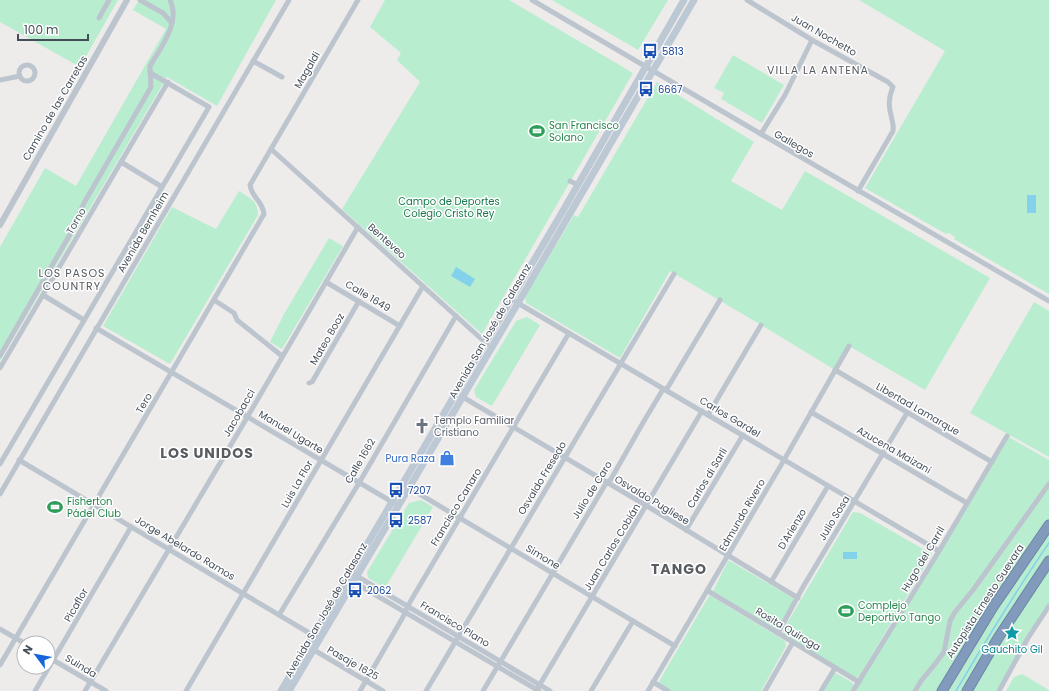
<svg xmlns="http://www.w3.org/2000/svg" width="1049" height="691" viewBox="0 0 1049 691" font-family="Poppins,sans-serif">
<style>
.green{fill:#b8eecf}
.water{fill:#84d1eb}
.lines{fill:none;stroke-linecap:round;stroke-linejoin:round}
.stream{stroke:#84d1eb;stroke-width:1.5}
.motorway-casing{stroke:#6d86a7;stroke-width:11}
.minor{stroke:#bcc5ce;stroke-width:5}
.tertiary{stroke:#bcc5ce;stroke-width:6}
.secondary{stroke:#bdc8d5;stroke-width:7}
.motorway{stroke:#829bbc;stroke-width:9}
.labels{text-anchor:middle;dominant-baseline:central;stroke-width:3;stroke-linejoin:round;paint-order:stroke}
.street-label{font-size:10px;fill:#444e59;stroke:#fff}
.transit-label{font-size:10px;fill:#164399;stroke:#fff;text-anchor:start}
.leisure-label{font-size:10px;fill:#27864d;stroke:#fff;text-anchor:start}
.park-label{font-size:10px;fill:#16794c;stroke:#fff}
.worship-label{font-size:10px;fill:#5b616d;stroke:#fff;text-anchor:start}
.shop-label{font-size:10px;fill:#366cbe;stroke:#fff;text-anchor:end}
.culture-label{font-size:10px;fill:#0d838f;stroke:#fff}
.neighbourhood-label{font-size:11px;letter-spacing:1px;fill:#585b60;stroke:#fff}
.district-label{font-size:14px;font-weight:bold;letter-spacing:1px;fill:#585b60;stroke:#fff}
</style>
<rect width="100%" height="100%" fill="#eeebeb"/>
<g class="green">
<path d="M0 0H118L80 67 0 22Z"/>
<path d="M139 0H276L217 106 167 77 0 361V247L45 168 76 186 166 29 133 10Z"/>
<path d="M385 0H509L633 73 482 334 342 209 420 82 397 60 401 53 370 27Z"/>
<path d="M552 0H668L638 50Z"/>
<path d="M859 0H1049V294L954 239 955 237 949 233 946 234 865 188 945 51Z"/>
<path d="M733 55 784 85 762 123 721 99 724 93 714 88Z"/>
<path d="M657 82 754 142 731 181 782 210 805 171 990 278 925 390 849 346 835 370 761 325 670 271 620 358 526 303 525 297 574 215 578 217Z"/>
<path d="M239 191C250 198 258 201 258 215L170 364 103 326 172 207 216 229Z"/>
<path d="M329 238 343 246 282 349 270 342 284 314Z"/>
<path d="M1034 302 1049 311V457L970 413Z"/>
<path d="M527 317 540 325 492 406 476 397 474 390 516 321Z"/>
<path d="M1007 436 1049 460V606L999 691H853Z"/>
<path d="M421 500 433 507 385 588 368 578 367 572 409 503Z"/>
<path d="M853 512 860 513 932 554 859 677H855L783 634V630Z"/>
<path d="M728 561H730L793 598V602L777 629H774L713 591Z"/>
<path d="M709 596H711L785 641 786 646 761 691H671L658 683Z"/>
<path d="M834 673H836L853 683 854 686 851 691H824Z"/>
<path d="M1022 674 1049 690V691H1006L1014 677Z"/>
</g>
<g class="water">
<rect x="1027" y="195" width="9" height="18"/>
<path d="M456 267 475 279 470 287 451 276Z"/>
<rect x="843" y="552" width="14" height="7"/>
</g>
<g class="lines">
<path class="stream" d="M956 691C986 640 1016 591 1049 543"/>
<defs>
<g id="motorway">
<path d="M942 691 993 607 1049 525"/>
<path d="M967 691 998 638 1049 561"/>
</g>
</defs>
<use href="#motorway" class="motorway-casing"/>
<g class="minor">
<path d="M140 0 163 13 172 23"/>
<path d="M532 0 761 134 1049 301"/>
<path d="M747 0 812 40 888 82 893 87C889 96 888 105 891 115 892 121 894 124 893 131L858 191"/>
<path d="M99 18 109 0"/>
<path d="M253 61 282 77"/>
<circle cx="27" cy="73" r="8"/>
<path d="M0 80 20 76"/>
<path d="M761 134 785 95 812 40"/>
<path d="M271 149 487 344"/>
<path d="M121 162 162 187"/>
<path d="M570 181 578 185"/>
<path d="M326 282 400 326"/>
<path d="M43 295 84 320"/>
<path d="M214 300 234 313 237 320 282 356"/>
<path d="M516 302 939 551"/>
<path d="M96 328 394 503"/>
<path d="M0 356 73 229 84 203 151 87 150 71"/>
<path d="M0 368 168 82"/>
<path d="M835 370 992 462"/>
<path d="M309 383 312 382 359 301"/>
<path d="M461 396 647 506 798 598"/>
<path d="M811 412 967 503"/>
<path d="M708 415 761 325"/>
<path d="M19 460 316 637"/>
<path d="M0 464 209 107 152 74 150 71V66C161 47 181 22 170 0"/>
<path d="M406 486 675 646"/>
<path d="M0 494 289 0"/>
<path d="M686 530 743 435"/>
<path d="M355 575 550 691"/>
<path d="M352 581 539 691"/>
<path d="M771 582 828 486"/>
<path d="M708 591 859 682"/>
<path d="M279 615 359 483 456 316"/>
<path d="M0 629 24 643"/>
<path d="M778 633 803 587 907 413"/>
<path d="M314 650 383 691"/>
<path d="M48 657 106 691"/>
<path d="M0 665 264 214C262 199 252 199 250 185L358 0"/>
<path d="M653 682 668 691"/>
<path d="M35 691 131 527"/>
<path d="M85 691 245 421 358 227"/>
<path d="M186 691 423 286"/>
<path d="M360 691 403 617 410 602 569 333"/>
<path d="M426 691 674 274"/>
<path d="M483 691 605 485 611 479 644 421 662 391 668 387 720 300"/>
<path d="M536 691 702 411"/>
<path d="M591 691 633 621"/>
<path d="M648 691 784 460 849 346"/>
<path d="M765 691 793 642"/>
<path d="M821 691 835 668"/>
<path d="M853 691 939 551 1007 436"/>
<path d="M915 691 921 681 935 664 944 652 950 621 955 612 973 590 1049 484"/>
<path d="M999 691 1028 638 1049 606"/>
</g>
<path class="tertiary" d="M0 225 127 0"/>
<g class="secondary">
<path d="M281 691 564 209 684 0"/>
<path d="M289 691 518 303 694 0"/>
</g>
<use href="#motorway" class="motorway"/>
</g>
<defs>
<symbol id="bus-bare" viewBox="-9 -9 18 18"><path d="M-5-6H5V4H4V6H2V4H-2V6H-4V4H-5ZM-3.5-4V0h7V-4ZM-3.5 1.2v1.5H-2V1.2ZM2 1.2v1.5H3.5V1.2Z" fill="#1a4fb4" stroke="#fff" stroke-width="2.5" paint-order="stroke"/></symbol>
<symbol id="stadium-bare" viewBox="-9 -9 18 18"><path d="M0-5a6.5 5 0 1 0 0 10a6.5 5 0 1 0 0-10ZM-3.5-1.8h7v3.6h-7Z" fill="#2e9e5b" stroke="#fff" stroke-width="2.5" paint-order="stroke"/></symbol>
<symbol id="church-bare" viewBox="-9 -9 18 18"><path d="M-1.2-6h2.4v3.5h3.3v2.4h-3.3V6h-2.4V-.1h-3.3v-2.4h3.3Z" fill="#6b7280" stroke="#fff" stroke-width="2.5" paint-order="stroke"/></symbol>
<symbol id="shop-bare" viewBox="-9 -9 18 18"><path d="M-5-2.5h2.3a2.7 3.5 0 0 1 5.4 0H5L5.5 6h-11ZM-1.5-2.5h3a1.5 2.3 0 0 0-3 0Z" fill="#3f7fe0" stroke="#fff" stroke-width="2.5" paint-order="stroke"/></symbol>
<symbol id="sight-bare" viewBox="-9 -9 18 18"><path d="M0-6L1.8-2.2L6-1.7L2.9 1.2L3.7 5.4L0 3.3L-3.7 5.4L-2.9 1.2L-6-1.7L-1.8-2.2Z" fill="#0f9aa8" stroke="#fff" stroke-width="2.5" paint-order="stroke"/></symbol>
</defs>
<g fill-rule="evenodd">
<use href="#bus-bare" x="639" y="40" width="22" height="22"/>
<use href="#bus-bare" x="635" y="78" width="22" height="22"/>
<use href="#stadium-bare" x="526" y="120" width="22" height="22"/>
<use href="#church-bare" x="411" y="415" width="22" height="22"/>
<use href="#shop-bare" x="436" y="447" width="22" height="22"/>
<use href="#bus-bare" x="385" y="479" width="22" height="22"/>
<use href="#stadium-bare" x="44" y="496" width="22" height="22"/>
<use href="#bus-bare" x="385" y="509" width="22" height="22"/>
<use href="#bus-bare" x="344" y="579" width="22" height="22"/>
<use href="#stadium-bare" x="835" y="600" width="22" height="22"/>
<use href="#sight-bare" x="1001" y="622" width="22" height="22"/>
</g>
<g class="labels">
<g class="street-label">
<text transform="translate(824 35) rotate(30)">Juan Nochetto</text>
<text transform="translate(307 70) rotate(-60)">Magaldi</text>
<text transform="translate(55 108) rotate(-60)">Camino de las Carretas</text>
<text transform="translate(794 144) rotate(30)">Gallegos</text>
<text transform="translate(76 221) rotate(-60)">Torno</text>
<text transform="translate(143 232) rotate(-60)">Avenida Bernheim</text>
<text transform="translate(387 241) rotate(42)">Benteveo</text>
<text transform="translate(368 296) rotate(31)">Calle 1649</text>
<text transform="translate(490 331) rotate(-60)">Avenida San José de Calasanz</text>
<text transform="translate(327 339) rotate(-60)">Mateo Booz</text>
<text transform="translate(144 403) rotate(-60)">Tero</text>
<text transform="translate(918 409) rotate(30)">Libertad Lamarque</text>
<text transform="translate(239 413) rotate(-60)">Jacobacci</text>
<text transform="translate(730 417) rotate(31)">Carlos Gardel</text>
<text transform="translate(291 432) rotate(31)">Manuel Ugarte</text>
<text transform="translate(894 450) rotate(30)">Azucena Maizani</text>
<text transform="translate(360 461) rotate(-60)">Calle 1662</text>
<text transform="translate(542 478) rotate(-59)">Osvaldo Fresedo</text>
<text transform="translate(707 478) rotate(-59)">Carlos di Sarli</text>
<text transform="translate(297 484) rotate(-60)">Luis La Flor</text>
<text transform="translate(592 490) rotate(-58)">Julio de Caro</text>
<text transform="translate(652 500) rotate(31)">Osvaldo Pugliese</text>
<text transform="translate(456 507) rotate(-59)">Francisco Canaro</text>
<text transform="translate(742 515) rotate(-60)">Edmundo Rivero</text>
<text transform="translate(834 518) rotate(-59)">Julio Sosa</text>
<text transform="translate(792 529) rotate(-59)">D'Arienzo</text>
<text transform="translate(612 547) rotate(-59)">Juan Carlos Cobián</text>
<text transform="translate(185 548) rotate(31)">Jorge Abelardo Ramos</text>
<text transform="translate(543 557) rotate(31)">Simone</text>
<text transform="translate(923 559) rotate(-59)">Hugo del Carril</text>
<text transform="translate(985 601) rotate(-57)">Autopista Ernesto Guevara</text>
<text transform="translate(76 605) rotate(-60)">Picaflor</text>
<text transform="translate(326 610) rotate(-60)">Avenida San José de Calasanz</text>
<text transform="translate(455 624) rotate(31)">Francisco Plano</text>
<text transform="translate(788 629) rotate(31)">Rosita Quiroga</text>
<text transform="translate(353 663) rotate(30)">Pasaje 1625</text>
<text transform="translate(81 666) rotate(31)">Suinda</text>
</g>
<g class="transit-label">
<text x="662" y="51">5813</text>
<text x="658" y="89">6667</text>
<text x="408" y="490">7207</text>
<text x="408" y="520">2587</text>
<text x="367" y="590">2062</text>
</g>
<g class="leisure-label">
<text x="549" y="125">San Francisco<tspan x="549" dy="12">Solano</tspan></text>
<text x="67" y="501">Fisherton<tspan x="67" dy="12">Pádel Club</tspan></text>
<text x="858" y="605">Complejo<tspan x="858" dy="12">Deportivo Tango</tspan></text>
</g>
<g class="park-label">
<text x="449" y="201">Campo de Deportes<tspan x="449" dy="12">Colegio Cristo Rey</tspan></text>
</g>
<g class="worship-label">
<text x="434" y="420">Templo Familiar<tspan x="434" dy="12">Cristiano</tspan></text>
</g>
<g class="shop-label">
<text x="435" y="458">Pura Raza</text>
</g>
<g class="culture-label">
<text x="1012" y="649">Gauchito Gil</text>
</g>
<g class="neighbourhood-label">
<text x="818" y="70">VILLA LA ANTENA</text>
<text x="72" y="273">LOS PASOS<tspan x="72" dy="13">COUNTRY</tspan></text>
</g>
<g class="district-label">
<text x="207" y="453">LOS UNIDOS</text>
<text x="679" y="569">TANGO</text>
</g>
</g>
<g transform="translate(36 655) rotate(302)"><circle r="19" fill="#ffffff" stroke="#b4b8bd"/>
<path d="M0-3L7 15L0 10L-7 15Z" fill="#1764dc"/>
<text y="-6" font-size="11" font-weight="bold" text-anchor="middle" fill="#444e59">N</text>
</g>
<path d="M18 34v6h70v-6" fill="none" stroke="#444e59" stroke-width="2"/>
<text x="24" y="34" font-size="12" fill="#444e59" stroke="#ffffff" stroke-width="3" paint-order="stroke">100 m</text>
</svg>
